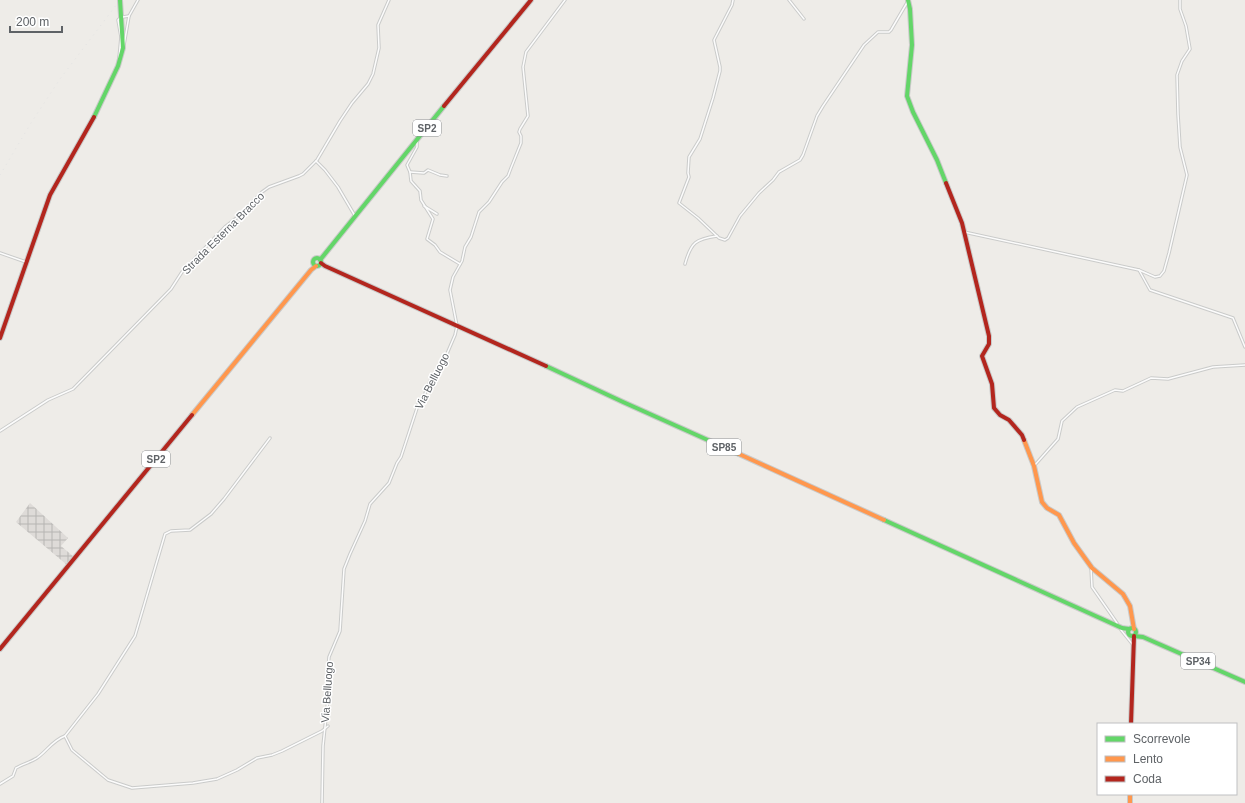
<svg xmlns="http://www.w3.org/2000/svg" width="1245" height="803" viewBox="0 0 1245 803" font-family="Helvetica,sans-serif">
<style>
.industrial{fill:url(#industrial-grid)}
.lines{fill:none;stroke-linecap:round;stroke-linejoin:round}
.street-casing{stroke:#cacbca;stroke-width:3.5}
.fast-casing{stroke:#cacac9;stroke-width:6}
.slow-casing{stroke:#cacac9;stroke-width:6}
.jam-casing{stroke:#cacac9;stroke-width:6}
.street{stroke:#fcfcfc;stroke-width:1.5}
.fast{stroke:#63d668;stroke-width:4}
.slow{stroke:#ff974d;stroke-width:4}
.jam{stroke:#b3261e;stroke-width:4}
.rail{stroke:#e3e3e3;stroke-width:1;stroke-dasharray:1 5;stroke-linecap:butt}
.labels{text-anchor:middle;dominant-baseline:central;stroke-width:3;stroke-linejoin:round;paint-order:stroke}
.shield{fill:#fff;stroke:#8e9194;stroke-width:1}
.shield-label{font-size:10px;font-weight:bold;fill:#5e6266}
.street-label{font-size:11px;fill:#5e6266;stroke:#fff}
</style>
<defs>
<pattern id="industrial-grid" width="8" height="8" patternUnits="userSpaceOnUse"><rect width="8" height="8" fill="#dedbd8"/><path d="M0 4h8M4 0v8" fill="none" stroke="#b7b5b3"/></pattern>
</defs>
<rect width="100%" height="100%" fill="#eeece8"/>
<path class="industrial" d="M30 503 68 538 61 546 74 557 67 565 16 522Z"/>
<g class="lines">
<defs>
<g id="street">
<path d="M733 0 732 5 714 40 720 67V71L713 98 700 139 689 157 688 173 689 177 679 203 698 218 719 238 725 240 728 238 740 216 759 193 773 180 779 172 800 160 803 155 817 116 823 106 864 45 878 32H889L891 30 908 1"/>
<path d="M789 0 804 19"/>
<path d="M123 17 129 16"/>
<path d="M124 45 129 16 138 0"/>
<path d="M119 58 121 37 118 20 120 18"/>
<path d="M417 140V147L407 165 410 172 411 181 420 191 421 200 433 219 427 239 435 245 440 252 460 264"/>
<path d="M316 161 325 170 338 187 355 216"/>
<path d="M410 172 424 173 428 170 440 175 447 176"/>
<path d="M424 206 437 214"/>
<path d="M964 232 1139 270 1155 277 1160 276 1164 271 1169 253 1187 175 1180 147 1178 114 1177 75 1182 61 1190 49 1186 26 1180 9V0"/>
<path d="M0 253 26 262"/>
<path d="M685 264C691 242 696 239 717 236"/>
<path d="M1139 270 1150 290 1233 318 1245 347"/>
<path d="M0 431 48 400 73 389 171 289 182 272 225 227 239 216 262 192 269 187 299 176 303 174 317 160 340 121 352 103 368 84 373 74 379 48 378 25 389 0"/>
<path d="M1034 466 1058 439 1062 421 1077 407 1115 390 1123 391 1151 378 1168 379 1213 367 1245 365"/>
<path d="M1091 568 1092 587 1117 623"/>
<path d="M1121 630 1133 645"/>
<path d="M65 736 72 750 108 780 132 788 193 783 217 779 237 770 257 758 272 755 282 751 322 731 328 726"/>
<path d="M0 784 13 776 16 768C23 764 31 762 37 758 47 751 53 740 65 736L98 694 135 636 165 534 171 531 190 530 211 514 224 499 270 438"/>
<path d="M322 803 323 746 328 698V669L329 657 340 631 344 569 350 554 365 521 370 504 389 483 397 463 401 457 419 402 424 396 431 379 446 356 455 335 457 326 450 290 453 277 462 261 465 247 471 237 479 212 489 202 502 182 508 176 511 168 521 143V136L519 132 520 129 528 116 523 67 526 52 565 0"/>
</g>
<g id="fast">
<path d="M908 0 910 9 912 45 907 96 913 112 937 160 946 183"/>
<path d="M94 117 118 66 123 48 120 0"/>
<circle cx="317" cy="262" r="4"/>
<path d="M320 260 444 106"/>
<path d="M546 366 623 402 739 454"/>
<path d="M884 520 1122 628 1129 629"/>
<circle cx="1132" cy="632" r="4"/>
<path d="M1134 636 1143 637 1245 682"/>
</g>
<g id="slow">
<path d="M192 415 311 270 316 266"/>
<path d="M1024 440 1034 466 1042 502 1047 508 1059 515 1074 543 1092 568 1123 594 1130 606 1134 629"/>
<path d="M739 454 884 520"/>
<path d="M1130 794V803"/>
</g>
<g id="jam">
<path d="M444 106 531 0"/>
<path d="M946 183 962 223 989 336V344L982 356 992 384 994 408 1000 415 1009 420 1022 435 1024 440"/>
<path d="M321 263 325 266 546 366"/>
<path d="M0 338 50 195 94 117"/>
<path d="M0 649 192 415"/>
<path d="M1131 724 1134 636"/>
</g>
</defs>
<use href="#street" class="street-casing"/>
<use href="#fast" class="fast-casing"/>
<use href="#slow" class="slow-casing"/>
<use href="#jam" class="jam-casing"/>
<use href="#street" class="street"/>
<use href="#fast" class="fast"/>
<use href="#slow" class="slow"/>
<use href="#jam" class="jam"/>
<path class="rail" d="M0 175 31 123 60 79 117 4"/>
</g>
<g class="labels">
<g class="shield">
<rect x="413" y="120" width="28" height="16" rx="3"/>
<rect x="707" y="439" width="34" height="16" rx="3"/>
<rect x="142" y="451" width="28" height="16" rx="3"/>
<rect x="1181" y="653" width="34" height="16" rx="3"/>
</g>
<g class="shield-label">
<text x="427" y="128">SP2</text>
<text x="724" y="447">SP85</text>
<text x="156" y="459">SP2</text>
<text x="1198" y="661">SP34</text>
</g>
<g class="street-label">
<text transform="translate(223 233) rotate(-45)">Strada Esterna Bracco</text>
<text transform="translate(432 381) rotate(-63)">Via Belluogo</text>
<text transform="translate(327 692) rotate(-86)">Via Belluogo</text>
</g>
</g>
<rect x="1097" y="723" width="140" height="72" fill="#ffffff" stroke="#bfc0c2"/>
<rect x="1105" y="736" width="20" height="6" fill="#63d668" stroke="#bfc0c2"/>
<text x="1133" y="743" font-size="12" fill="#5e6266">Scorrevole</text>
<rect x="1105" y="756" width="20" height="6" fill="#ff974d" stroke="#bfc0c2"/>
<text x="1133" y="763" font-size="12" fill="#5e6266">Lento</text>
<rect x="1105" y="776" width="20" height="6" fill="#b3261e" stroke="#bfc0c2"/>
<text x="1133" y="783" font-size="12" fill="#5e6266">Coda</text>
<path d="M10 26v6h52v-6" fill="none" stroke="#5e6266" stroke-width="2"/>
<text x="16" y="26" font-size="12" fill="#5e6266" stroke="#ffffff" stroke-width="3" paint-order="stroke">200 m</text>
</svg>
